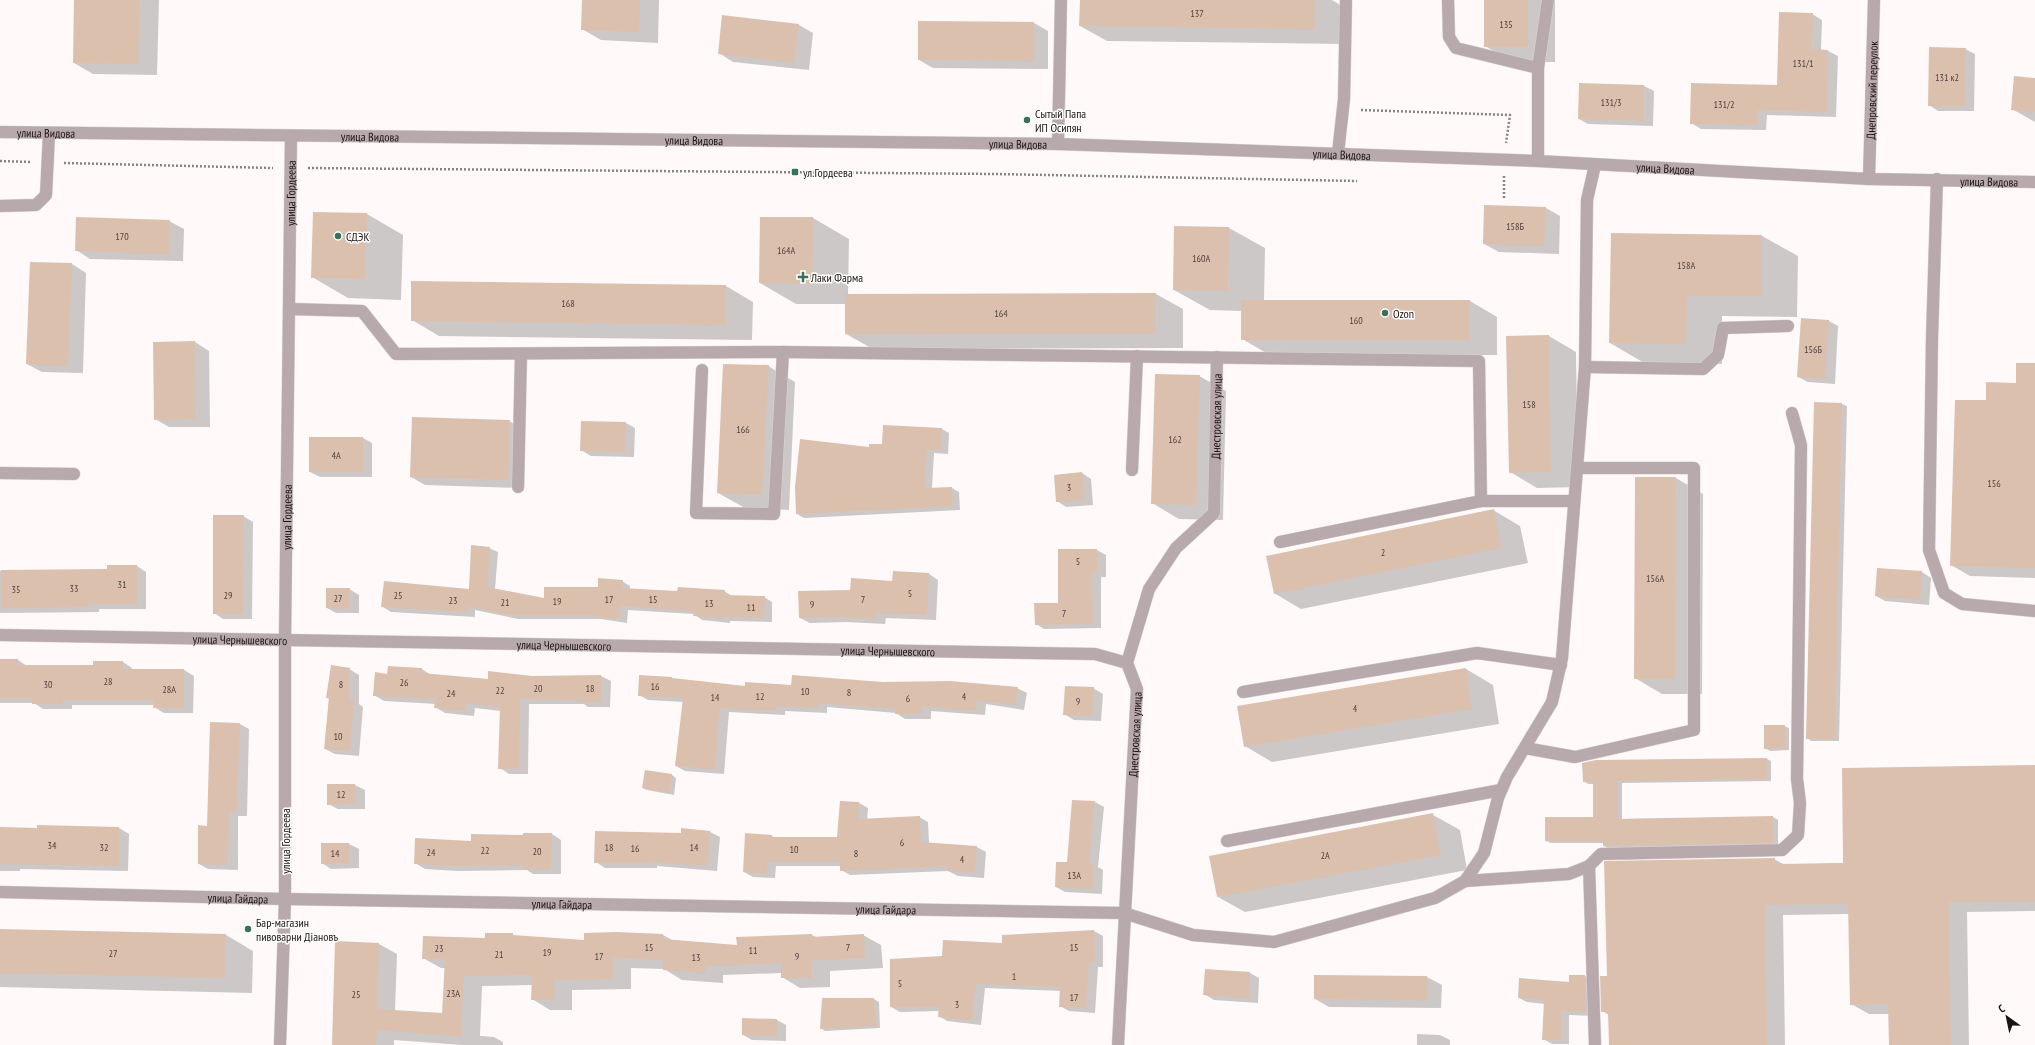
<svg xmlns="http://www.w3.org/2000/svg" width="2035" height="1045" viewBox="0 0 2035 1045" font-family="'PT Sans Narrow',sans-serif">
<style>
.shadow{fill:#0003}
.building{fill:#dcc0ae}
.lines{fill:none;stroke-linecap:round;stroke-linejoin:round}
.minor-casing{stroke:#dbd5d4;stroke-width:13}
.path{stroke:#888281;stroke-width:2.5;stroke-dasharray:2 2;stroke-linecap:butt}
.minor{stroke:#b8a9ad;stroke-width:12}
.poi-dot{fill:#37715b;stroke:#fff;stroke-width:1.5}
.labels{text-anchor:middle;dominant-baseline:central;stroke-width:3;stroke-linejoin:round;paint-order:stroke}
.number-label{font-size:10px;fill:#4c3f3a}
.street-label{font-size:12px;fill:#1c1413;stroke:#fff}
.poi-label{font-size:12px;fill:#1c1413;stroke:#fff;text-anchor:start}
</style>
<rect width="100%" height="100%" fill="#fffaf9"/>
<g class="shadow">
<path d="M75 0H159L157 75 93 74 74 63Z"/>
<path d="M583 0H659L658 43 601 40 582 29Z"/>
<path d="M1081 0H1332L1342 6V44L1107 41 1080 26Z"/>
<path d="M1485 0H1555V62H1512L1485 46Z"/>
<path d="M1812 14 1822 20 1821 50 1828 51 1838 56 1836 117 1767 115 1766 130 1701 129 1691 123 1778 86Z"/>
<path d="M1034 23 1048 31V69L933 68 919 60Z"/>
<path d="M799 25 813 33 809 70 733 62 719 53Z"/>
<path d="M1965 49 1975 54 1974 111H1938L1929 105Z"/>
<path d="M2035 79V122L2012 109Z"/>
<path d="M1580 84 1644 86 1654 91 1653 126 1588 124 1579 119Z"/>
<path d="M1546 208 1560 216 1559 254 1499 252 1484 244Z"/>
<path d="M367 214 403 235 401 300 348 298 312 277Z"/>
<path d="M761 218H813L849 239 848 295 1156 294 1183 309V348L873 349 846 334V304H796L760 283Z"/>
<path d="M169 221 184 229 183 261 90 259 76 250Z"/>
<path d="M1229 228 1265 248 1264 301H1470L1497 317V355H1270L1242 339V311L1210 310 1174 290Z"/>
<path d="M1612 234 1762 236 1798 256 1797 317 1722 316V364H1646L1610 343Z"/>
<path d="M72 264 86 273 83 373 42 372 27 364Z"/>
<path d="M726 286 753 302 752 340 439 336 412 320Z"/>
<path d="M1829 321 1838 326 1835 384 1808 382 1798 377Z"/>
<path d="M1549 336 1576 352 1578 487 1537 488 1510 472Z"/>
<path d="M195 342 209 351 210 427H169L155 419 154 343Z"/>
<path d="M2035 364V578L1970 576 1951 565 1987 401 2017 384Z"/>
<path d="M768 366 795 382 789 510 745 508 718 493Z"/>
<path d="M1199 376 1226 391 1223 520 1179 519 1152 503Z"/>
<path d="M1815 403 1842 404 1847 406 1839 741H1811L1807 738Z"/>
<path d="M509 421 524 430 522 488 425 485 411 477Z"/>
<path d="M626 423 635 428 634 457 591 456 581 450Z"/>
<path d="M942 429 949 433 948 454 934 453 932 488H952L959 492 960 510 804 518 797 514 870 448Z"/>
<path d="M363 438 372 443V477H320L310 472Z"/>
<path d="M1082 473 1091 479 1093 505 1066 507 1057 501Z"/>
<path d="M1676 478 1703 494 1702 694H1662L1635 678Z"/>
<path d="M1493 510 1520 526 1528 563 1301 609 1274 593Z"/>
<path d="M243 516 253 522 252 619H223L214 613Z"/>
<path d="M489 548 498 552 495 589 545 599 622 581 630 586V589L678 592 724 591 732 596 764 597 772 602V622L730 621V623L702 620 694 614 628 610 627 623 601 619H518L475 610V617L391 612 383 607 470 590Z"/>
<path d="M1097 550 1106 555V577H1101V628L1044 629 1036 624 1059 604Z"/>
<path d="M137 566 146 572V609H99V612L0 613V571L108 570Z"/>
<path d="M1922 572 1931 578 1929 605 1885 601 1876 596Z"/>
<path d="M929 574 938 580 936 620 886 618 885 624 846 622 810 623 800 618 851 590Z"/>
<path d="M349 589 359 595V613H336L327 608Z"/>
<path d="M0 660H18L27 666H94L123 662 132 668V670H184L194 676 193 713H164L154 707V705H72V709H43L34 703H0Z"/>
<path d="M349 669 359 675V704L363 707 359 756 335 754 325 749 329 699 327 698Z"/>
<path d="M422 669 431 675 489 680 532 677 601 676 611 681 610 707H588L584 704H529L528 774H509L500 768 501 711 475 708 474 716 445 713 435 707 436 704 384 701 374 695 388 675Z"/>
<path d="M1466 669 1493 685 1499 724 1272 762 1245 746Z"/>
<path d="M675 680 746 688 883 683 1017 688 1027 693 1024 710 986 704 985 715 931 711V719H905L896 713 827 707V713L785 711V715L729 712 724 774 685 771 676 766 684 702 648 700 639 695Z"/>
<path d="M1093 688 1103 694 1101 721 1074 720 1064 714Z"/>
<path d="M240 724 249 729 247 816H238V870L208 869 199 864 208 827Z"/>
<path d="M1784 726 1789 728V750L1770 751 1765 748Z"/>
<path d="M1767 759 1771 761V781L1622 783V819L1773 817 1778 820V845L1608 848 1604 846V843H1551L1546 841 1594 818V784H1588L1584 781Z"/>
<path d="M2035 766V911L1967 912 1969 1045H1890L1889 1014H1869L1851 1004 1849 914 1783 915 1785 1045H1610L1609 1015 1602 1011 1608 977 1774 859 1785 865 1844 863Z"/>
<path d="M672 775 676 778 674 795 647 790 643 788Z"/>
<path d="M328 785H355L365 790V809H338L328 804Z"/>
<path d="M1095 802 1104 807 1098 867 1103 870 1102 894 1065 892 1056 887Z"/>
<path d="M859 803 868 808 867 820 919 817 928 822 929 843 977 847 986 852 984 878 958 876 948 871 850 875 841 870V866H776L775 878 753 877 744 872 772 836 774 838H838Z"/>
<path d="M1433 815 1460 830 1467 870 1245 912 1218 897Z"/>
<path d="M0 828H119L129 834 128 871 20 869V871H0Z"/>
<path d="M682 829 710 832 720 837 717 871 657 866V868H605L596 862 682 834Z"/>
<path d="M552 834 561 840V874H533L527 870 457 871 425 869 415 863 472 842 524 836Z"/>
<path d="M349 844 359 849V868L331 869 322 863Z"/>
<path d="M0 930 226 935 253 951 252 993 0 987Z"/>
<path d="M1094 931 1103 936V967H1098L1095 1013 1069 1011 1060 1006 1061 991 985 988 981 1025 947 1021 939 1016V1011L900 1012 891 1007 943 957 1003 944V936Z"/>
<path d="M512 934 517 937 585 942 663 935 672 940 738 946 812 935 816 937 863 935 881 945 883 968 830 971V987L800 988 782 977V973L723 975V983L682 980 664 969 631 968V989L572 990V1010H550L532 999V985L482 986 480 1036 494 1037 503 1042V1045H462L394 1040V1045H333L336 942 379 944 397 954 395 1011 443 1014 445 968H441L423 958 486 939Z"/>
<path d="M1250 973 1259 978 1258 1003 1214 1000 1204 994Z"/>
<path d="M1315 976 1427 977 1442 985 1441 1008 1329 1007 1315 999Z"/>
<path d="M1585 976 1593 981 1594 1016 1569 1015V1044H1552L1543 1039 1545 1004 1527 1002 1519 998 1570 983Z"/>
<path d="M823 999H874L879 1002 880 1028 825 1031 821 1028Z"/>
<path d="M777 1020 786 1025V1041L752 1040 743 1035Z"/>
<path d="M1417 1034 1440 1035 1450 1040V1045H1417Z"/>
</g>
<g class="building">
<path d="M74 0H140L138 64 73 63Z"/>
<path d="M582 0H640L639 32 581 30Z"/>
<path d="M1080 0H1315V29L1079 26Z"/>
<rect x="1484" y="0" width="44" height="47"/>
<path d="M1779 12 1813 13 1812 49 1828 50 1827 112 1757 110V125L1690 124 1691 83 1777 85Z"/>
<path d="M722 15 799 24 794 63 718 54Z"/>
<path d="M918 21 1034 22V61L918 60Z"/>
<path d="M1929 47 1966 48 1965 106H1928Z"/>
<path d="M2014 76 2035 78V112L2011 110Z"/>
<path d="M1579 83 1644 85V121L1578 119Z"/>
<path d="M1484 205 1546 207 1544 246 1483 244Z"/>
<path d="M313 212 367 213 365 279 311 278Z"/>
<path d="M76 217 170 220 169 254 75 251Z"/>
<path d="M760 217H813L812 284 759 283Z"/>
<path d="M1174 226 1229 227 1228 291 1173 290Z"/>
<path d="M1611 233 1762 235V296H1687L1686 344 1609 343Z"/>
<path d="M30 262 72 263 68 366 26 364Z"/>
<path d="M411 281 726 285V325L411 321Z"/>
<path d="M1156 293V333L845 334V294Z"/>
<rect x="1241" y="300" width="229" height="40"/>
<path d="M1801 318 1829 320 1825 379 1797 377Z"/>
<path d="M1549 335 1551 472 1509 473 1506 336Z"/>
<path d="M195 341 196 419 154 420 153 342Z"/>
<path d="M2016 363H2035V568L1950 566 1955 400H1986V382L2016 383Z"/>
<path d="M723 364 769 365 762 495 717 493Z"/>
<path d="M1155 374 1200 375 1196 505 1151 504Z"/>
<path d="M1814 402 1842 403 1835 739H1806Z"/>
<path d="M412 417 510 420 508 480 410 477Z"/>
<path d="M581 421 626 422 625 452 580 451Z"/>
<path d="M883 425 942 428 941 450H927L925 488 952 487 953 506 796 514 795 487 800 439 869 447V444H882Z"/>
<rect x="309" y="437" width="54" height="35"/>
<path d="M1082 472 1084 500 1056 502 1054 475Z"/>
<path d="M1635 477H1676L1675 679H1634Z"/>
<path d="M1494 509 1501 548 1274 594 1266 556Z"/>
<path d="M213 515H244L243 614H213Z"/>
<path d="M471 545 490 547 487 587 544 598V587H598V578L623 580 622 588 677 591 678 587 725 590 724 595 765 596 764 618 722 617V618L693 616 694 611 620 606 619 619 595 617V615H509L467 606V612L381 607 384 581 469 589Z"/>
<path d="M1058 549H1097V572H1092L1093 624 1035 625 1034 603H1058Z"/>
<path d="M107 565H137V604H89V607L1 608V570L107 569Z"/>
<path d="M1877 568 1922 571 1920 600 1875 596Z"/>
<path d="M893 571 929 573 927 615 876 613V619L836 617 799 618 798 591 850 590 851 578 892 581Z"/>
<path d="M326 588H350V609L326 608Z"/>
<path d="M0 659H18V665H93V661H123V669H184V708H153L154 700H63V704H32V698H0Z"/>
<path d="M331 665 350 668V700H354L350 751 324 749 329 698H326Z"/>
<path d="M388 666 422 668V673L488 679V671L532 676 601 675V702H578V700L520 699 519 769H498L500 707 466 703 465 711 434 708 435 699 373 696 375 672 387 674Z"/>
<path d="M1466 668 1472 709 1244 747 1237 706Z"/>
<path d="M639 675 672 677V678L745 686V682L791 685 792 675 883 682 950 681 1018 687 1015 705 977 700 976 711 922 706V714H895V709L818 703V708L776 706V711L720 708 715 769 675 766 683 698 638 696Z"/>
<path d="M1065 686 1094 687 1092 716 1063 715Z"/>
<path d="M210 722 240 723 237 811H229L228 865 198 864V825L207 826Z"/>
<path d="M1764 725H1785V748L1764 749Z"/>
<path d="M1767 758V779L1618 781V819L1773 816 1774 843 1603 846V841H1545V817H1593V782H1583L1582 763 1596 760Z"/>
<path d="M2035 765V901L1949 902 1951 1045H1889L1888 1004 1850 1005 1848 904 1765 905 1767 1045H1609L1608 1012H1601L1600 976H1607L1604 861 1775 858V864L1843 863 1842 768Z"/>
<path d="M645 770 672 774 669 793 642 788Z"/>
<path d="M327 784H355L356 804 327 805Z"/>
<path d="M1072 800 1095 801 1089 863H1094L1093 889 1055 887 1056 862H1067Z"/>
<path d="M840 801 859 802 858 819 920 816 921 842 977 846 975 873 948 871V866L840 871V861L768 862 767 874 743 872 745 833 772 835V837H837Z"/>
<path d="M1433 813 1441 855 1217 897 1209 856Z"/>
<path d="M37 825 119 827V866L0 864V827L37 828Z"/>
<path d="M681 828 710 831 708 866 648 862V863H594L595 831 681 833Z"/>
<path d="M523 833H552L551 869H523V865L447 866 414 864 415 838 471 841V834L523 835Z"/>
<path d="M321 843H349V863L321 864Z"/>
<path d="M0 929 226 934 225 978 0 973Z"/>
<path d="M1094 930 1095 962H1089L1086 1008 1059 1007 1060 987 976 984 972 1021 938 1017 939 1007H890V959L942 956 943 940 1002 943V935Z"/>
<path d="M615 932 663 934V939L737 945 736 937 812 934V937L864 934 865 958 812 961V978H781V963L706 966 705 973 663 970V960L613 958V979L555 980 554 1000H531L532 975 464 976 461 1037 377 1030 376 1045H332L335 941 379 943 377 1009 442 1013 445 959H422L423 936 485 938V933H513V935L584 940V933Z"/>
<path d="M1205 969 1250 972 1249 998 1203 995Z"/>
<path d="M1314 975 1427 976V1000L1314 999Z"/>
<path d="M1569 975H1585L1586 1012 1561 1011V1040H1542L1544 1000 1518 998 1519 978 1569 982Z"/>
<path d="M822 998H874L876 1026 820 1029Z"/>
<path d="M742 1018 777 1019V1036L742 1035Z"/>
</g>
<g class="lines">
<defs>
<g id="minor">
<path d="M1448 0 1449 37 1456 48 1538 68"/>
<path id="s1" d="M0 132 1058 144 1538 161 1869 179 2035 182"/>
<path d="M1058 144 1061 0"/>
<path d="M1338 153 1344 99 1346 0"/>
<path d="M1538 161V68L1548 0"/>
<path id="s2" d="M1869 179 1874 0"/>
<path d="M1937 179 1932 338 1929 550 1944 593 1962 604 2035 611"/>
<path d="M0 206 36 205 46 195 49 133"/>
<path d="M289 309 362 311 396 354 783 352 1479 361 1481 501H1574"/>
<path d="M1585 367 1703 369 1718 355 1723 328 1788 326"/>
<path d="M702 370 696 513 774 514 783 352"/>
<path d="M1132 470 1137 356"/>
<path d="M0 473 74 474"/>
<path d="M518 487 521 354"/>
<path d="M1280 542 1481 501"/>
<path id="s3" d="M0 635 1095 654 1127 663"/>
<path d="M1243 692 1477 653 1561 665"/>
<path d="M1525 748 1575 757 1694 730V468H1577"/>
<path d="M1227 841 1501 790"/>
<path d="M1465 881 1569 874 1589 866"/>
<path id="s4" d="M0 892 285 899 1124 913 1193 935 1274 942 1435 898 1465 881 1484 853 1498 798 1507 777 1552 702 1562 658 1585 367 1587 200 1595 165"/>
<path id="s5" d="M280 1045 285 899V639L291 136"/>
<path id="s6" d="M1118 1045 1137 689 1127 663 1149 589 1176 548 1214 513 1217 357"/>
<path d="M1595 1045 1589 866 1601 854 1782 850 1798 835 1800 803 1797 779 1801 445 1792 413"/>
</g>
</defs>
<use href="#minor" class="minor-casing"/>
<g class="path">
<path d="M1361 110 1510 115 1506 143"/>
<path d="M0 161 31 162"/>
<path d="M64 163 273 168"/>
<path d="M308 168 995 174 1357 181"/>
<path d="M1504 198V176"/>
</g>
<use href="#minor" class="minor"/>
</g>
<g class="poi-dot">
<circle cx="1027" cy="120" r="4"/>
<rect x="791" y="168" width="8" height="8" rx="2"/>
<circle cx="338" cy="236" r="4"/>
<path d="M801 271h4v4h4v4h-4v4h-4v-4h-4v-4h4z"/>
<circle cx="1385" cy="313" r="4"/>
<circle cx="248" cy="929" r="4"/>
</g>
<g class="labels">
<g class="number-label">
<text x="1197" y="13">137</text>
<text x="1506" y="24">135</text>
<text x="1803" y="63">131/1</text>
<text x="1947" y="77">131 к2</text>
<text x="1611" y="102">131/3</text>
<text x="1724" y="104">131/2</text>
<text x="1515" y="226">158Б</text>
<text x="122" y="236">170</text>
<text x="786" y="250">164А</text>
<text x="1201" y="258">160А</text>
<text x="1686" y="265">158А</text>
<text x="568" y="303">168</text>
<text x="1001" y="313">164</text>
<text x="1356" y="320">160</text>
<text x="1813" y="349">156Б</text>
<text x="1529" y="404">158</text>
<text x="743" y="429">166</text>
<text x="1175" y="439">162</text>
<text x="336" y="455">4А</text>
<text x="1994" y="483">156</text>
<text x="1069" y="487">3</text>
<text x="1383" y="552">2</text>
<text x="1078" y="561">5</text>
<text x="1655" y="578">156А</text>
<text x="122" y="584">31</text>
<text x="74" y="588">33</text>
<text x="16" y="589">35</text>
<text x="910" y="593">5</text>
<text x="228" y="595">29</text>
<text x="398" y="595">25</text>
<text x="338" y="598">27</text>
<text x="609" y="599">17</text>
<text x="653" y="599">15</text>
<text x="863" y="599">7</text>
<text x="453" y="600">23</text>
<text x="557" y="601">19</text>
<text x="505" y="602">21</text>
<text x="709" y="603">13</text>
<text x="812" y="604">9</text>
<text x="751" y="607">11</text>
<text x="1064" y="613">7</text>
<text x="108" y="681">28</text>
<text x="404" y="682">26</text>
<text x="48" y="684">30</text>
<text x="341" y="684">8</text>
<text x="655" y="686">16</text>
<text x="538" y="688">20</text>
<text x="590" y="688">18</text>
<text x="169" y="689">28А</text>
<text x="500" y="690">22</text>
<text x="805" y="691">10</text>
<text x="849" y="692">8</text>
<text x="451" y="693">24</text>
<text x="760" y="696">12</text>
<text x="964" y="696">4</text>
<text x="715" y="697">14</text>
<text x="908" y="698">6</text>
<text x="1078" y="701">9</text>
<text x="1355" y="708">4</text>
<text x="338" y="736">10</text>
<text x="341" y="794">12</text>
<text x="902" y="842">6</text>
<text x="52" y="845">34</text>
<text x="104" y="847">32</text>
<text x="609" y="847">18</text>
<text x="694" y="847">14</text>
<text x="635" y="848">16</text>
<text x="794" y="849">10</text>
<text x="485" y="850">22</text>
<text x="537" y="851">20</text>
<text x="431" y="852">24</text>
<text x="335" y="853">14</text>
<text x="856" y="853">8</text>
<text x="1325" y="855">2А</text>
<text x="962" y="859">4</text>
<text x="1074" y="875">13А</text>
<text x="649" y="947">15</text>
<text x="848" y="947">7</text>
<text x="1074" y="947">15</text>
<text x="439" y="948">23</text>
<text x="753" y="950">11</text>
<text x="547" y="952">19</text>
<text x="113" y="953">27</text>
<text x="499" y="954">21</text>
<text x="599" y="956">17</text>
<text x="797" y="956">9</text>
<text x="696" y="957">13</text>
<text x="1014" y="976">1</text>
<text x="900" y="983">5</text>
<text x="453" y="993">23А</text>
<text x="356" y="994">25</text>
<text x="1074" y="997">17</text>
<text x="957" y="1004">3</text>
</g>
<g class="street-label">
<text stroke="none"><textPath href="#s2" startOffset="89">Днепровский переулок</textPath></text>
<text stroke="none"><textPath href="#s1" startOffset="46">улица Видова</textPath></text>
<text stroke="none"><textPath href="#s1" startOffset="370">улица Видова</textPath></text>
<text stroke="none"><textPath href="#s1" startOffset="694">улица Видова</textPath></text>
<text stroke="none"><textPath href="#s1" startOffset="1018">улица Видова</textPath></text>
<text stroke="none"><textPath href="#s1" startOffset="1342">улица Видова</textPath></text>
<text stroke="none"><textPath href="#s1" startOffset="1666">улица Видова</textPath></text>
<text stroke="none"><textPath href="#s1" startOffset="1990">улица Видова</textPath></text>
<text stroke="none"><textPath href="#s5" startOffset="852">улица Гордеева</textPath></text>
<text stroke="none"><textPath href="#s6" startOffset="659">Днестровская улица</textPath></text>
<text stroke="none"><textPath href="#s5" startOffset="528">улица Гордеева</textPath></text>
<text stroke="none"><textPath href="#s3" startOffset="240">улица Чернышевского</textPath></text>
<text stroke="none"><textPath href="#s3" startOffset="564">улица Чернышевского</textPath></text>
<text stroke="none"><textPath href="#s3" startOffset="888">улица Чернышевского</textPath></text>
<text stroke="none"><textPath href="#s6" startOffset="311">Днестровская улица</textPath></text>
<text transform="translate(285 841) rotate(-90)">улица Гордеева</text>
<text stroke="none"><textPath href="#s4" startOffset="238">улица Гайдара</textPath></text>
<text stroke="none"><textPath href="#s4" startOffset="562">улица Гайдара</textPath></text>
<text stroke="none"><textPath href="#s4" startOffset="886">улица Гайдара</textPath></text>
</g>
<g class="poi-label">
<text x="1035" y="113">Сытый Папа<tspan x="1035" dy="14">ИП Осипян</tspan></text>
<text x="803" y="172">ул.Гордеева</text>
<text x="346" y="236">СДЭК</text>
<text x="811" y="277">Лаки Фарма</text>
<text x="1393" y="313">Ozon</text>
<text x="256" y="922">Бар-магазин<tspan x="256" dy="14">пивоварни Дiановъ</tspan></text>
</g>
</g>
<g transform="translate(2007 1017) rotate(327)" stroke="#ffffff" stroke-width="3" paint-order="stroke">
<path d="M0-3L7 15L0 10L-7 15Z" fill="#1c1413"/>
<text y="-6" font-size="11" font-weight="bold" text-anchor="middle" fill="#1c1413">С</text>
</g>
</svg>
